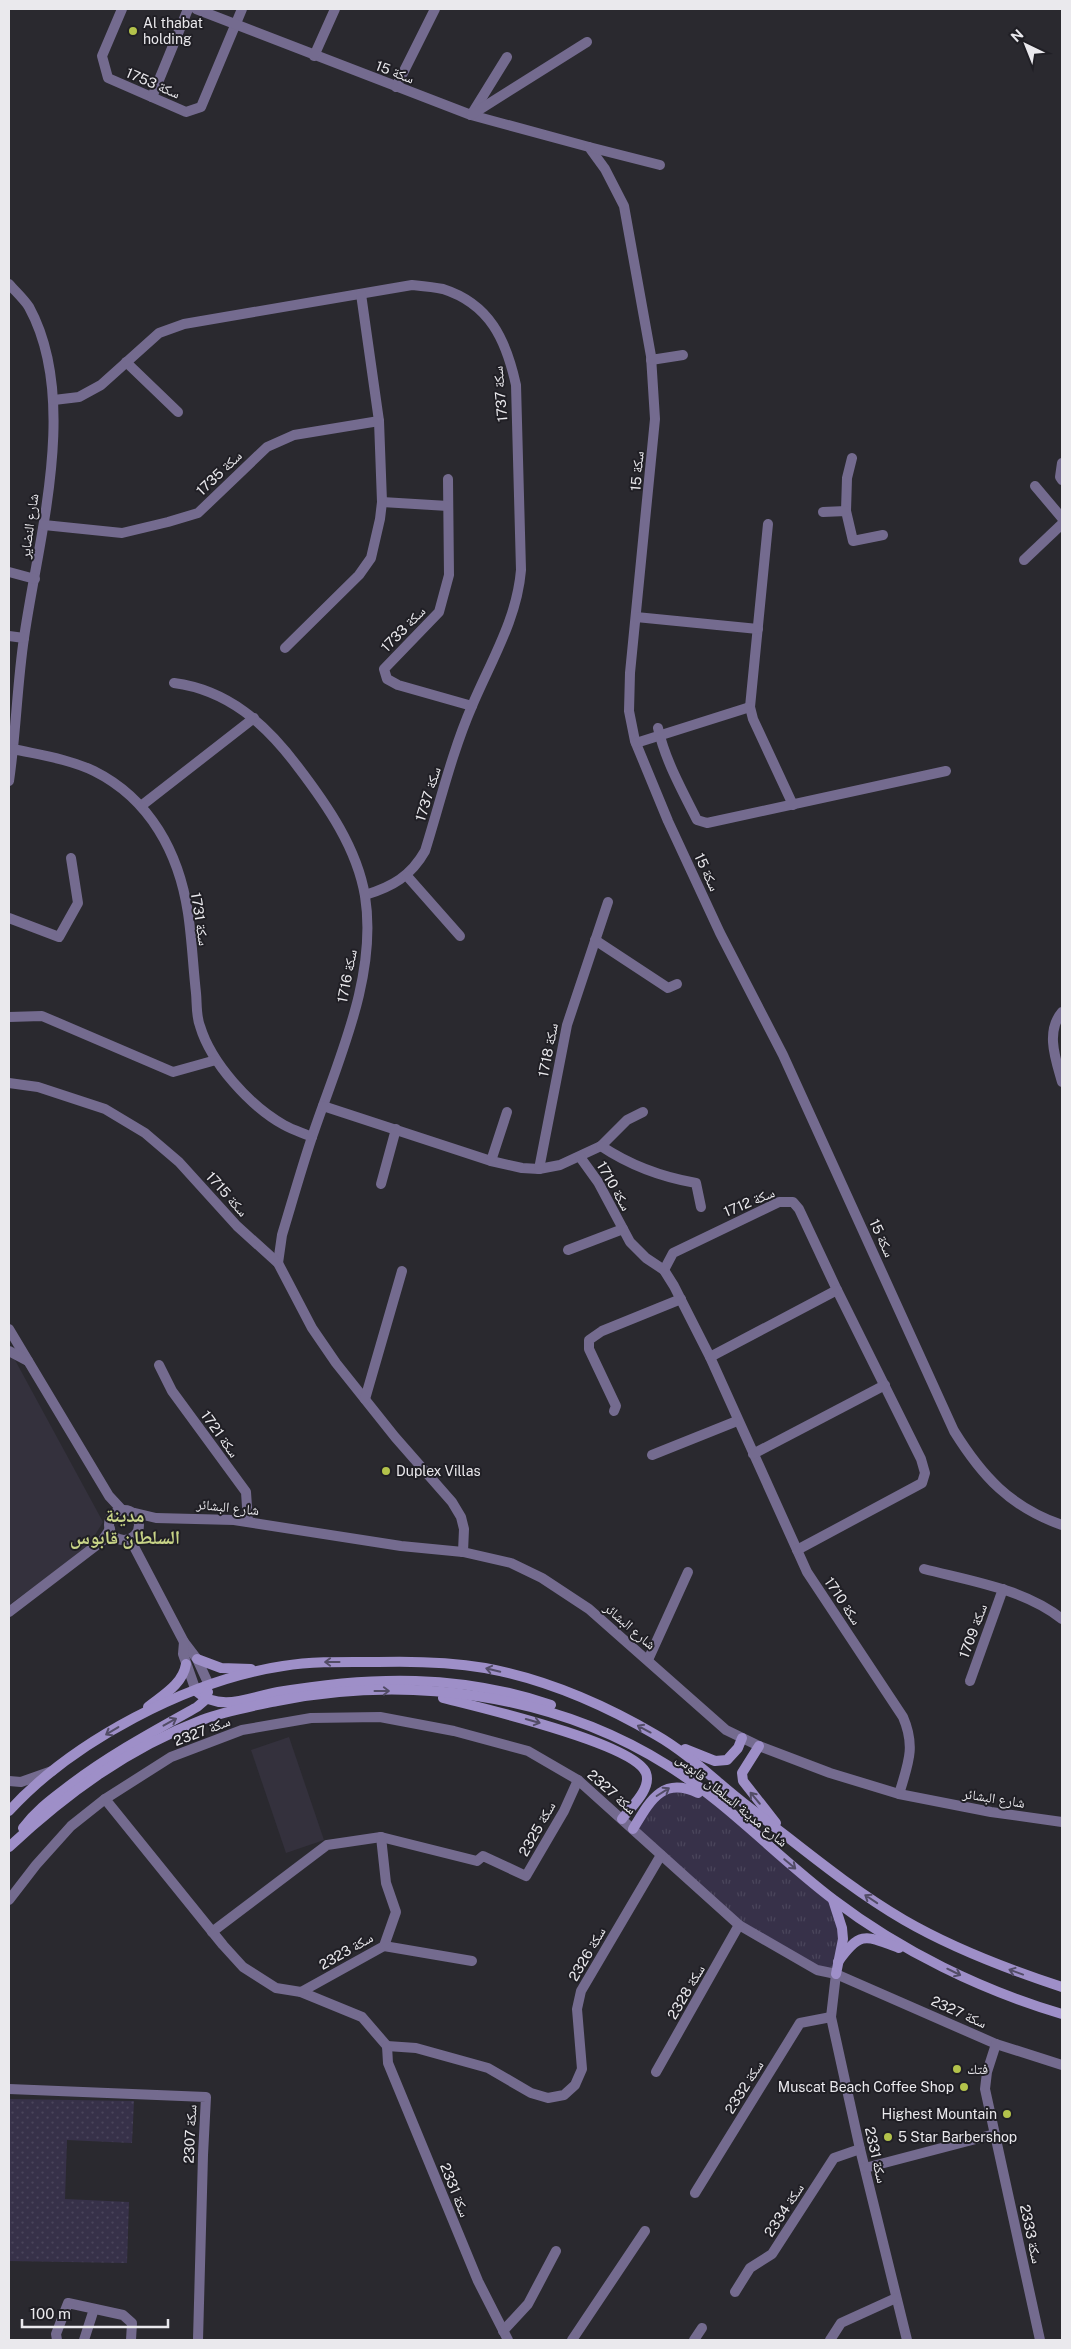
<svg xmlns="http://www.w3.org/2000/svg" width="1071" height="2349" viewBox="0 0 1071 2349" font-family="'Public Sans','Noto Naskh Arabic',sans-serif">
<style>
.built{fill:#34313d}
.grass{fill:url(#grass-tufts)}
.garden{fill:url(#garden-dots)}
.lines{fill:none;stroke-linecap:round;stroke-linejoin:round}
.street{stroke:#746b8f;stroke-width:10}
.secondary{stroke:#9e8fc8;stroke-width:10}
.oneway{stroke:#524c66}
.poi-dot{fill:#b3c24b;stroke:#201f25;stroke-width:2}
.labels{text-anchor:middle;dominant-baseline:central;stroke-width:4;stroke-linejoin:round;paint-order:stroke}
.poi-label{font-size:14px;fill:#eae9ed;stroke:#201f25;text-anchor:start}
.street-label{font-size:14px;fill:#eae9ed;stroke:#201f25}
.district-label{font-size:19px;font-weight:bold;fill:#c8d487;stroke:#201f25}
</style>
<defs>
<pattern id="grass-tufts" width="24" height="20" patternUnits="userSpaceOnUse" patternTransform="scale(1.25)"><rect width="24" height="20" fill="#373149"/><path d="M3 7l-1-3M5 7V3M7 7l1-3M15 17l-1-3M17 17v-4M19 17l1-3" fill="none" stroke="#4a455b"/></pattern>
<pattern id="garden-dots" width="8" height="8" patternUnits="userSpaceOnUse" patternTransform="scale(1.25)"><rect width="8" height="8" fill="#373149"/><path d="M2 2h.1M6 6h.1" fill="none" stroke="#4a455b" stroke-width="1.8" stroke-linecap="round"/></pattern>
</defs>
<rect width="100%" height="100%" fill="#2a292f"/>
<g class="built">
<path d="M9 1349 103 1522 87 1548 9 1605Z"/>
<path d="M289 1737 324 1840 286 1853 251 1750Z"/>
</g>
<path class="grass" d="M669 1788 696 1793 719 1806 831 1900 841 1928 835 1973 818 1969 740 1925 634 1829 643 1814Z"/>
<path class="garden" d="M9 2099 134 2101 132 2143 67 2140 65 2199 129 2202 127 2263 9 2261Z"/>
<g class="lines">
<g class="street">
<path d="M122 9 102 56 108 78 186 112 201 107 242 9"/>
<path d="M196 9 471 115 589 147 605 169 624 206 651 356 655 419 630 673 629 711 635 741 668 821 720 933 783 1055 954 1431C982 1476 1010 1507 1062 1525"/>
<path d="M314 56 335 9"/>
<path d="M396 87 435 9"/>
<path d="M152 97 188 9"/>
<path d="M473 112 507 57"/>
<path d="M471 115 587 42"/>
<path d="M589 147 660 165"/>
<path d="M9 284C15 291 24 299 29 307 80 400 38 539 24 638 17 685 16 734 9 781"/>
<path d="M651 360 683 355"/>
<path d="M126 362 178 412"/>
<path d="M54 400 79 397 101 385 159 333 184 324 412 285C422 286 433 287 443 289 490 304 506 340 516 385L521 570C517 619 491 661 472 706 452 752 440 803 425 851 411 876 392 887 365 895"/>
<path d="M1062 463 1060 477 1062 480"/>
<path d="M448 479 449 575 439 612 384 669 387 679 398 685 472 706"/>
<path d="M1035 486 1062 518"/>
<path d="M382 502 448 506"/>
<path d="M846 511 847 478 852 458"/>
<path d="M823 512 846 511 853 541 883 535"/>
<path d="M768 524 750 707 753 719 793 805"/>
<path d="M44 525 122 533 168 522 198 513 267 447 294 435 379 421"/>
<path d="M1024 560 1062 524"/>
<path d="M9 572 35 579"/>
<path d="M636 617 758 629"/>
<path d="M9 636 24 638"/>
<path d="M285 648 359 575 371 558 380 519 382 502 379 421 361 294"/>
<path d="M174 683C228 690 266 724 298 767 327 805 357 848 365 896 378 977 337 1062 312 1137 301 1170 292 1202 282 1235L278 1263"/>
<path d="M658 728C665 760 682 790 697 820L707 823 946 771"/>
<path d="M636 743 750 707"/>
<path d="M13 749C40 755 69 759 94 771 150 799 179 853 188 913 192 940 193 966 196 993 197 1003 196 1016 200 1026 211 1063 250 1106 284 1125 293 1130 303 1133 312 1137"/>
<path d="M141 806 254 718"/>
<path d="M407 876 460 936"/>
<path d="M9 918 59 937 78 903 71 858"/>
<path d="M595 940 668 988 677 984"/>
<path d="M1062 1012C1045 1032 1056 1060 1062 1082"/>
<path d="M9 1017 42 1016 173 1072 216 1060"/>
<path d="M9 1083 38 1087 105 1109 145 1133 179 1162 237 1226 278 1263 312 1328 336 1363 395 1437 452 1502 461 1517 464 1529 463 1552"/>
<path d="M323 1106 491 1161 522 1168 539 1169 560 1165 601 1146 627 1120 643 1112"/>
<path d="M601 1146C631 1166 661 1177 696 1183L701 1207"/>
<path d="M580 1157 598 1182 630 1242 646 1258 664 1270 674 1286 710 1357 807 1572 903 1717C916 1747 908 1764 899 1794"/>
<path d="M491 1161 507 1112"/>
<path d="M539 1169 567 1025 608 902"/>
<path d="M381 1184 396 1129"/>
<path d="M568 1250 623 1229"/>
<path d="M664 1270 673 1253 779 1202H793L799 1209 837 1290 921 1459 925 1473 922 1483 797 1550"/>
<path d="M9 1329 109 1496 122 1510"/>
<path d="M9 1351 28 1361"/>
<path d="M710 1357 837 1290"/>
<path d="M159 1365 172 1391 246 1492 248 1522"/>
<path d="M365 1399 402 1271"/>
<path d="M614 1411 616 1406 589 1349V1340L602 1331 681 1299"/>
<path d="M753 1454 885 1385"/>
<path d="M652 1455 737 1421"/>
<circle cx="124" cy="1525" r="15"/>
<path d="M135 1513 156 1518 234 1520 401 1546 463 1552 511 1563 542 1578 589 1609 726 1730 759 1746 830 1773 899 1794 991 1812 1062 1822"/>
<path d="M130 1539 184 1642 197 1659 209 1685"/>
<path d="M924 1569C971 1581 1024 1589 1062 1619"/>
<path d="M9 1612 102 1541 110 1529"/>
<path d="M184 1642 183 1654 196 1691"/>
<path d="M648 1660 688 1572"/>
<path d="M970 1681 1003 1589"/>
<path d="M9 1781 21 1782 52 1771"/>
<path d="M105 1799 223 1945 243 1967 276 1988 301 1992 362 2017 387 2046"/>
<path d="M9 1900 36 1865 71 1826 105 1799 171 1757 242 1730 311 1718 380 1717 454 1731 528 1751 578 1780 739 1925 817 1970 836 1974 996 2044 1062 2065"/>
<path d="M212 1932 327 1845 381 1837 477 1861 483 1856 526 1876 564 1811 578 1780"/>
<path d="M384 1946 472 1961"/>
<path d="M836 1974 831 2017 860 2149 907 2340"/>
<path d="M301 1992 384 1946 396 1912 386 1883 381 1837"/>
<path d="M996 2044 987 2072 985 2089 1040 2340"/>
<path d="M387 2046 416 2048 488 2068 531 2093 548 2098 564 2095 575 2085 582 2069 577 2009 581 1991 661 1855"/>
<path d="M387 2046 388 2063 478 2281 508 2340"/>
<path d="M656 2072 739 1925"/>
<path d="M9 2089 206 2097 203 2155 198 2340"/>
<path d="M865 2168 995 2134"/>
<path d="M695 2193 800 2023 831 2017"/>
<path d="M735 2292 750 2268 772 2254 834 2158 860 2149"/>
<path d="M503 2331 528 2304 556 2251"/>
<path d="M57 2340 56 2334 68 2303 123 2315 132 2323 131 2340"/>
<path d="M84 2340 94 2309"/>
<path d="M572 2340 645 2231"/>
<path d="M694 2340 702 2328"/>
<path d="M830 2340 841 2323 896 2298"/>
</g>
<g class="secondary">
<path d="M197 1659 221 1668 251 1669"/>
<path d="M196 1691C220 1713 250 1697 278 1692 372 1676 460 1674 551 1705"/>
<path d="M443 1698C478 1707 634 1743 646 1773 652 1789 630 1808 622 1819"/>
<path d="M148 1707C163 1695 183 1684 186 1664"/>
<path d="M759 1746 742 1773 743 1781 776 1823"/>
<path d="M685 1749 715 1761 727 1760 738 1748 742 1738"/>
<path d="M9 1811C73 1741 189 1680 283 1666 315 1661 346 1662 378 1662 414 1661 449 1662 485 1668 545 1679 603 1704 656 1735 691 1755 718 1784 750 1808 800 1846 849 1888 904 1920 954 1949 1007 1969 1062 1987"/>
<path d="M23 1828C35 1812 49 1801 65 1789 106 1757 152 1732 197 1707L204 1701 208 1692"/>
<path d="M633 1829C650 1801 662 1776 698 1793"/>
<path d="M9 1847C66 1794 128 1748 202 1720 225 1711 252 1706 277 1701 409 1675 552 1693 667 1765 728 1803 777 1857 834 1900 901 1951 981 1990 1062 2014"/>
<path d="M833 1900 842 1928 843 1939 836 1974"/>
<path d="M838 1962C860 1931 865 1935 899 1948"/>
</g>
</g>
<defs><path id="oneway-shaft" d="M-6 0H5M1.5-3L5.5 0L1.5 3" fill="none" stroke-width="1.6" stroke-linecap="round" stroke-linejoin="round" transform="scale(1.25)"/></defs>
<g class="oneway">
<use href="#oneway-shaft" transform="translate(332 1662) rotate(180)"/>
<use href="#oneway-shaft" transform="translate(493 1670) rotate(-166)"/>
<use href="#oneway-shaft" transform="translate(382 1691)"/>
<use href="#oneway-shaft" transform="translate(533 1721) rotate(16)"/>
<use href="#oneway-shaft" transform="translate(170 1722) rotate(-29)"/>
<use href="#oneway-shaft" transform="translate(644 1729) rotate(-152)"/>
<use href="#oneway-shaft" transform="translate(112 1731) rotate(149)"/>
<use href="#oneway-shaft" transform="translate(663 1792) rotate(-32)"/>
<use href="#oneway-shaft" transform="translate(755 1798) rotate(-130)"/>
<use href="#oneway-shaft" transform="translate(790 1864) rotate(40)"/>
<use href="#oneway-shaft" transform="translate(871 1899) rotate(-146)"/>
<use href="#oneway-shaft" transform="translate(954 1972) rotate(26)"/>
<use href="#oneway-shaft" transform="translate(1016 1972) rotate(-160)"/>
</g>
<g class="poi-dot">
<circle cx="133" cy="31" r="5"/>
<circle cx="386" cy="1471" r="5"/>
<circle cx="957" cy="2069" r="5"/>
<circle cx="964" cy="2087" r="5"/>
<circle cx="1007" cy="2114" r="5"/>
<circle cx="888" cy="2137" r="5"/>
</g>
<g class="labels">
<g class="poi-label">
<text x="143" y="23">Al thabat<tspan x="143" dy="16">holding</tspan></text>
<text x="396" y="1471">Duplex Villas</text>
<text x="967" y="2069">فتك</text>
<text x="954" y="2087" text-anchor="end">Muscat Beach Coffee Shop</text>
<text x="997" y="2114" text-anchor="end">Highest Mountain</text>
<text x="898" y="2137">5 Star Barbershop</text>
</g>
<g class="street-label">
<text transform="translate(395 72) rotate(21)">سكة 15</text>
<text transform="translate(153 83) rotate(23)">سكة 1753</text>
<text transform="translate(500 394) rotate(-95)">سكة 1737</text>
<text transform="translate(637 471) rotate(-85)">سكة 15</text>
<text transform="translate(219 473) rotate(-44)">سكة 1735</text>
<text transform="translate(29 526) rotate(-82)">شارع النضاير</text>
<text transform="translate(403 629) rotate(-46)">سكة 1733</text>
<text transform="translate(428 794) rotate(-73)">سكة 1737</text>
<text transform="translate(707 872) rotate(65)">سكة 15</text>
<text transform="translate(200 919) rotate(81)">سكة 1731</text>
<text transform="translate(347 976) rotate(-79)">سكة 1716</text>
<text transform="translate(548 1050) rotate(-79)">سكة 1718</text>
<text transform="translate(614 1186) rotate(60)">سكة 1710</text>
<text transform="translate(227 1194) rotate(48)">سكة 1715</text>
<text transform="translate(749 1202) rotate(-23)">سكة 1712</text>
<text transform="translate(882 1238) rotate(65)">سكة 15</text>
<text transform="translate(220 1434) rotate(54)">سكة 1721</text>
<text transform="translate(228 1507) rotate(6)">شارع البشائر</text>
<text transform="translate(843 1601) rotate(56)">سكة 1710</text>
<text transform="translate(630 1626) rotate(41)">شارع البشائر</text>
<text transform="translate(973 1631) rotate(-70)">سكة 1709</text>
<text transform="translate(202 1731) rotate(-21)">سكة 2327</text>
<text transform="translate(612 1792) rotate(41)">سكة 2327</text>
<text transform="translate(994 1798) rotate(9)">شارع البشائر</text>
<text transform="translate(732 1800) rotate(39)">شارع مدينة السلطان قابوس</text>
<text transform="translate(537 1829) rotate(-61)">سكة 2325</text>
<text transform="translate(346 1951) rotate(-30)">سكة 2323</text>
<text transform="translate(587 1954) rotate(-60)">سكة 2326</text>
<text transform="translate(686 1992) rotate(-60)">سكة 2328</text>
<text transform="translate(959 2012) rotate(24)">سكة 2327</text>
<text transform="translate(744 2087) rotate(-58)">سكة 2332</text>
<text transform="translate(190 2134) rotate(-87)">سكة 2307</text>
<text transform="translate(876 2155) rotate(77)">سكة 2331</text>
<text transform="translate(455 2190) rotate(68)">سكة 2331</text>
<text transform="translate(784 2210) rotate(-57)">سكة 2334</text>
<text transform="translate(1031 2234) rotate(78)">سكة 2333</text>
</g>
<g class="district-label">
<text x="125" y="1515">مدينة<tspan x="125" dy="22">السلطان قابوس</tspan></text>
</g>
</g>
<rect width="1071" height="2349" fill="none" stroke="#eae9ed" stroke-width="20"/>
<g transform="translate(1026 45) rotate(317)" stroke="#201f25" stroke-width="4" paint-order="stroke">
<path d="M0-4L9 19L0 12L-9 19Z" fill="#eae9ed"/>
<text y="-8" font-size="14" font-weight="bold" text-anchor="middle" fill="#eae9ed">N</text>
</g>
<path d="M22 2319v8h146v-8" fill="none" stroke="#eae9ed" stroke-width="2.5"/>
<text x="30" y="2319" font-size="15" fill="#eae9ed" stroke="#201f25" stroke-width="4" paint-order="stroke">100 m</text>
</svg>
